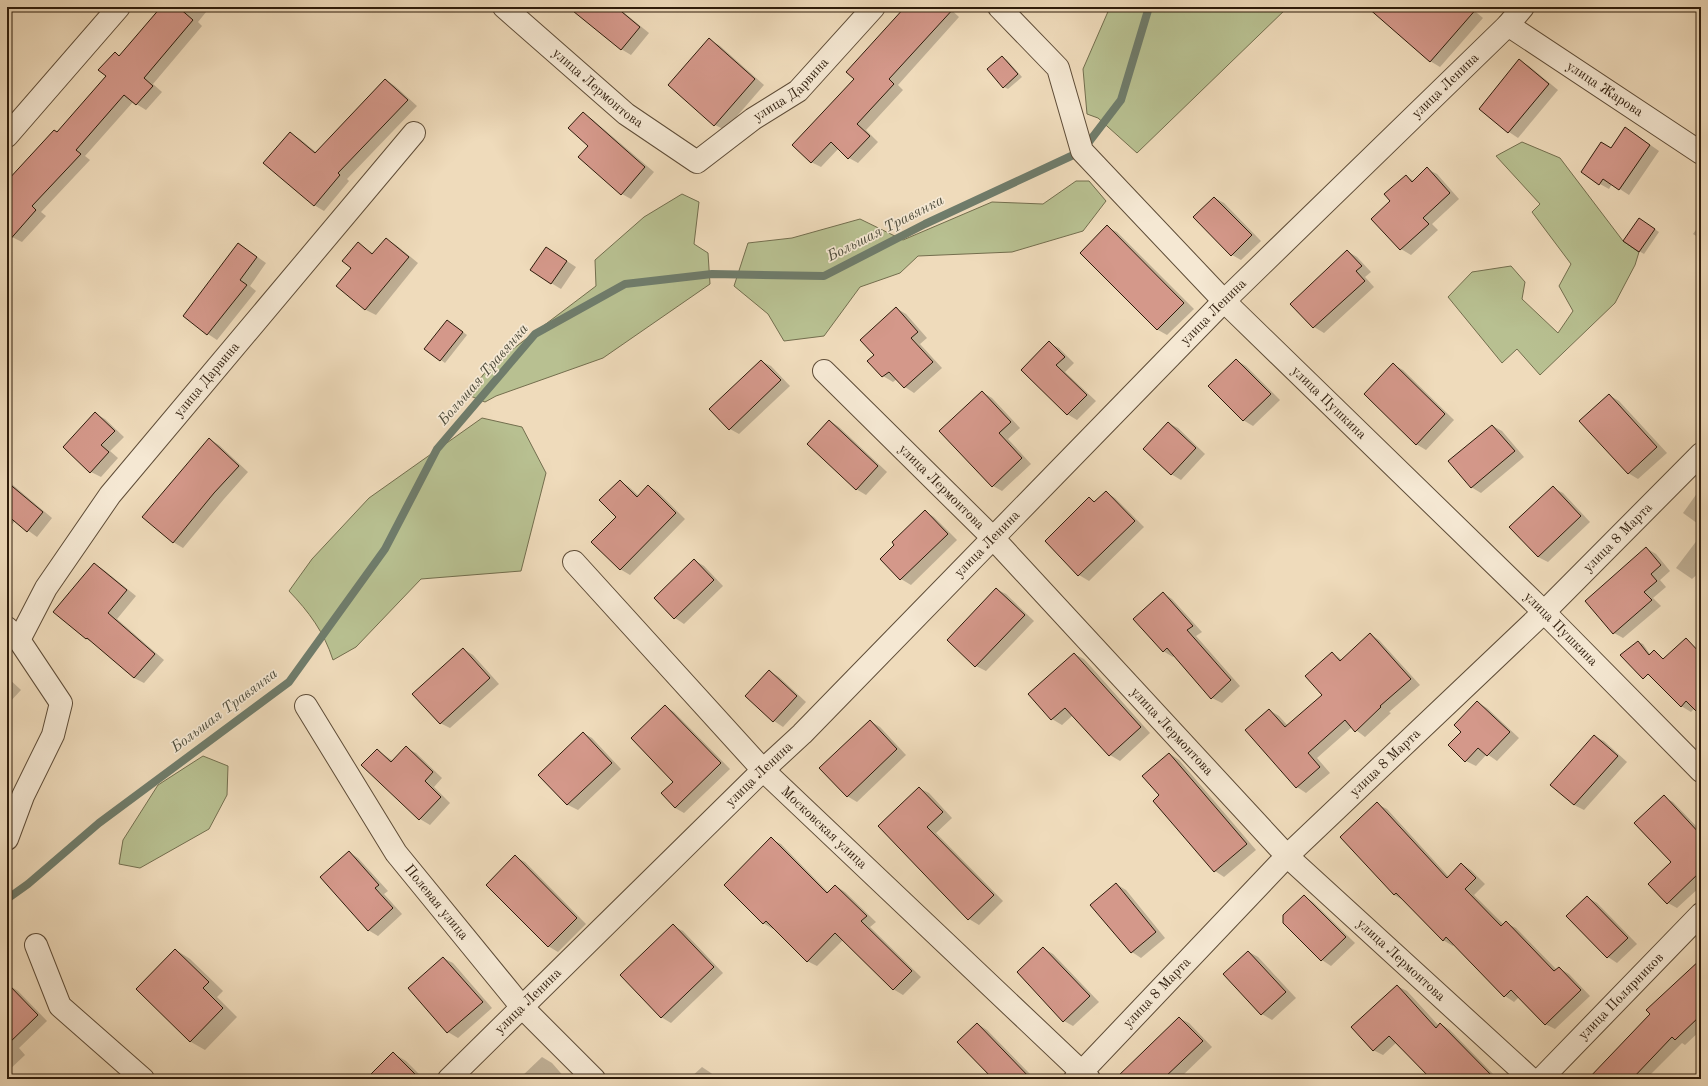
<svg xmlns="http://www.w3.org/2000/svg" width="1708" height="1086" viewBox="0 0 1708 1086" font-family="'Old Standard TT',serif">
<style>
.green{fill:#b8c091;stroke:#736e4e}
.shadow{fill:#0003}
.lines{fill:none;stroke-linecap:round;stroke-linejoin:round}
.stream{stroke:#6f7c6b;stroke-width:8}
.building{fill:#d4988a;stroke:#2e1c0b}
.minor-casing{stroke:#5e4c37;stroke-width:24}
.minor{stroke:#f5e8d3;stroke-width:22}
.labels{text-anchor:middle;dominant-baseline:central;stroke-width:3.5;stroke-linejoin:round;paint-order:stroke}
.street-label{font-size:14px;fill:#2e1c0b;stroke:#f5e8d3}
.water-label{font-size:15px;font-style:italic;fill:#4e4c3b;stroke:#f5e8d3}
</style>
<rect width="100%" height="100%" fill="#efdbbb"/>
<filter id="stains"><feTurbulence type="fractalNoise" baseFrequency=".005" numOctaves="4"/><feColorMatrix values="0 0 0 0 .2 0 0 0 0 .09 0 0 0 0 .02 0 0 0 .5 -.17"/></filter>
<radialGradient id="worn" r=".72"><stop offset=".6" stop-color="#630" stop-opacity="0"/><stop offset="1" stop-color="#630" stop-opacity=".3"/></radialGradient>
<g class="green">
<path d="M1110 7H1288L1137 153 1098 118 1087 114 1083 69Z"/>
<path d="M1522 142 1560 158 1623 241 1639 252 1635 265 1615 303 1540 375 1517 349 1502 363 1448 297 1472 272 1511 266 1525 282 1522 299 1558 333 1573 311 1559 286 1571 264 1532 212 1540 204 1496 156Z"/>
<path d="M1076 181H1089L1106 201 1083 231 1012 252 918 256 900 273 860 287 824 336 784 341 768 314 734 286 748 243 792 238 860 219 903 240 992 202 1043 204Z"/>
<path d="M682 194 699 202 694 244 708 253 710 284 603 358 496 396 485 402 468 395 489 367 596 286 595 260 644 217Z"/>
<path d="M482 418 522 427 546 473 521 571 421 579 356 647 333 660C324 632 309 612 289 591L312 559 369 498Z"/>
<path d="M203 756 228 766 227 795 209 829 140 868 119 864 123 840 158 785Z"/>
</g>
<g class="shadow">
<path d="M162 7H210L198 22 202 26 153 84 162 92 146 110 133 102 85 156 90 160 41 212 46 216 22 242 12 237 7 241V185L58 133 107 76 115 53 120 56Z"/>
<path d="M575 7H626L622 11 649 33 631 55 621 49 573 10Z"/>
<path d="M906 7H948L959 17 898 85 903 90 866 130 878 142 858 163 849 158 839 148 821 167 811 162 856 79Z"/>
<path d="M1382 7H1470L1483 18 1440 67 1430 61Z"/>
<path d="M709 40 719 45 764 85 725 130 715 125Z"/>
<path d="M1002 57 1007 60 1022 77 1008 89 1004 87Z"/>
<path d="M1519 61 1529 66 1558 90 1518 138 1509 132 1480 109Z"/>
<path d="M386 80 395 86 417 106 347 179 349 181 324 211 314 205 290 133 300 139 317 153Z"/>
<path d="M583 113 592 119 654 172 631 199 622 194 589 146Z"/>
<path d="M1635 134 1659 151 1629 195 1612 184 1609 189 1600 184 1611 149Z"/>
<path d="M1427 169 1437 174 1459 199 1432 224 1438 230 1411 255 1401 249 1373 219 1392 201 1406 176 1414 181Z"/>
<path d="M1215 198 1224 203 1261 241 1241 260 1232 255Z"/>
<path d="M1644 222 1659 232 1644 254 1639 251Z"/>
<path d="M1701 223V239L1693 234Z"/>
<path d="M1107 227 1117 232 1194 309 1167 335 1158 330 1081 253Z"/>
<path d="M386 239 396 245 418 263 376 315 366 310 337 286 352 268 358 244 374 254Z"/>
<path d="M239 244 266 263 250 286 256 291 217 340 208 334 185 316Z"/>
<path d="M1347 251 1357 257 1371 272 1365 277 1374 287 1324 333 1314 327 1292 304Z"/>
<path d="M556 254 576 267 561 289 551 283Z"/>
<path d="M896 308 906 314 927 338 920 344 942 368 914 393 905 387 897 379 893 382 883 376 869 361 875 355Z"/>
<path d="M451 323 467 335 445 363 426 349Z"/>
<path d="M1049 343 1059 348 1074 363 1065 372 1096 401 1077 420 1067 414Z"/>
<path d="M1236 360 1246 366 1280 400 1253 426 1243 420Z"/>
<path d="M761 361 771 366 790 386 739 434 730 429Z"/>
<path d="M1394 365 1403 370 1454 420 1426 450 1416 444Z"/>
<path d="M982 392 992 398 1020 428 1008 439 1031 464 1002 491 993 486Z"/>
<path d="M1609 395 1619 401 1667 453 1638 479 1628 473Z"/>
<path d="M96 414 105 419 124 437 110 451 118 458 101 477 91 472Z"/>
<path d="M830 421 839 427 887 472 866 495 856 489Z"/>
<path d="M1168 423 1178 428 1205 454 1181 480 1171 474Z"/>
<path d="M1493 426 1502 431 1524 457 1481 493 1471 487Z"/>
<path d="M209 439 219 445 248 472 224 499 183 548 173 542Z"/>
<path d="M7 480 52 518 37 537 15 521 8 529 7 528Z"/>
<path d="M620 481 629 487 639 496 649 486 658 492 685 519 630 575 620 569 617 517Z"/>
<path d="M1553 488 1563 493 1590 522 1548 562 1538 557 1511 527Z"/>
<path d="M1106 492 1115 498 1144 527 1089 581 1079 575 1046 541 1089 498 1096 502Z"/>
<path d="M1698 492 1701 493V526L1683 513Z"/>
<path d="M925 511 934 517 957 540 911 585 901 579 881 559Z"/>
<path d="M1701 535V571L1692 579 1676 568Z"/>
<path d="M1646 548 1656 554 1670 571 1660 580 1666 587 1653 598 1661 606 1623 638 1614 633Z"/>
<path d="M694 560 704 566 723 586 684 624 675 618Z"/>
<path d="M95 564 104 570 136 596 117 619 164 660 144 683 134 678 94 643 86 639Z"/>
<path d="M996 589 1006 594 1034 621 986 671 976 666Z"/>
<path d="M1163 593 1172 599 1202 632 1196 636 1240 686 1222 703 1212 698 1174 656 1173 657 1163 651Z"/>
<path d="M1370 634 1379 640 1420 685 1389 712 1391 713 1365 737 1352 727 1317 758 1330 773 1306 793 1297 787 1269 710 1279 716 1288 726 1323 695 1332 653 1342 660Z"/>
<path d="M1638 642 1643 644 1656 663 1645 677 1641 675Z"/>
<path d="M1694 647 1701 651V715L1695 708 1691 712 1681 706Z"/>
<path d="M463 649 473 655 499 684 450 728 440 723Z"/>
<path d="M1074 654 1084 659 1150 733 1120 761 1110 755 1073 715 1062 725 1052 719 1029 694Z"/>
<path d="M769 671 779 677 806 702 783 727 774 721Z"/>
<path d="M7 677 21 690 8 704H7Z"/>
<path d="M1477 702 1487 708 1519 738 1497 761 1487 754 1476 766 1466 761 1462 732Z"/>
<path d="M665 706 674 712 730 769 684 813 675 808V782Z"/>
<path d="M870 721 880 727 906 755 857 802 847 796Z"/>
<path d="M583 733 592 738 621 769 578 810 568 805 539 775Z"/>
<path d="M1594 736 1604 741 1627 762 1584 810 1574 805Z"/>
<path d="M406 748 416 753 442 778 434 787 450 803 430 825 420 819 363 765 377 750 393 761Z"/>
<path d="M1170 754 1179 760 1256 850 1224 877 1215 871 1160 796Z"/>
<path d="M919 788 929 793 952 818 936 833 1003 901 979 925 969 919 879 826Z"/>
<path d="M1664 797 1673 802 1696 826 1701 822V886L1677 908 1668 903 1673 862Z"/>
<path d="M1377 804 1387 809 1449 877 1462 864 1471 870 1485 884 1474 895 1504 925 1506 923 1516 928 1557 970 1559 968 1569 974 1590 996 1555 1029 1545 1024 1519 997 1514 1002 1505 996 1454 944 1453 946 1443 940 1403 900 1394 895Z"/>
<path d="M771 839 781 844 829 893 836 886 845 892 876 922 870 927 921 977 903 995 893 989 843 940 817 966 807 961 774 928 773 929 763 923Z"/>
<path d="M349 852 358 858 388 891 384 894 402 914 378 936 368 930Z"/>
<path d="M516 857 525 862 586 924 558 952 548 946Z"/>
<path d="M1116 884 1126 890 1165 938 1141 958 1132 952Z"/>
<path d="M1304 896 1313 902 1355 943 1331 966 1322 960Z"/>
<path d="M1587 897 1597 903 1637 944 1617 963 1608 957 1568 916Z"/>
<path d="M673 926 683 931 723 973 671 1023 661 1017Z"/>
<path d="M1043 948 1053 954 1099 1002 1073 1026 1064 1021Z"/>
<path d="M176 950 190 959 223 991 217 997 237 1017 205 1050 191 1042 138 989Z"/>
<path d="M1249 952 1258 957 1296 998 1272 1020 1262 1014 1224 974Z"/>
<path d="M443 958 453 963 492 1008 458 1038 448 1032 409 988Z"/>
<path d="M1701 960V1030L1685 1045 1682 1043 1646 1079H1589Z"/>
<path d="M9 985 18 991 47 1021 19 1048 25 1055 7 1072V987Z"/>
<path d="M1397 986 1407 991 1439 1026 1441 1024 1450 1030 1498 1079H1433L1397 1042 1383 1055 1373 1050Z"/>
<path d="M1179 1018 1189 1023 1212 1047 1179 1079H1133Z"/>
<path d="M978 1024 987 1030 1032 1076 1028 1079H994Z"/>
<path d="M393 1053 406 1061 424 1079H367Z"/>
<path d="M542 1057 552 1063 566 1079H519Z"/>
<path d="M702 1067 711 1073 717 1079H689Z"/>
</g>
<g class="lines">
<path class="stream" d="M7 899 28 884 99 823 289 682 385 549 437 449 535 334 625 284 712 274 824 276 925 224 1082 151 1121 100 1149 7"/>
</g>
<g class="building">
<path d="M161 7H178L193 20 144 78 153 86 136 105 124 95 76 150 81 154 32 206 36 210 7 243V181L54 130 57 132 106 76 98 70 115 52 119 56Z"/>
<path d="M568 7H616L640 27 621 50Z"/>
<path d="M905 7H955L889 79 894 84 857 124 870 136 848 159 831 142 811 163 792 145 854 79 846 72Z"/>
<path d="M1367 7H1478L1430 62Z"/>
<path d="M709 38 755 79 714 126 668 85Z"/>
<path d="M1002 56 1018 74 1003 88 987 69Z"/>
<path d="M1519 59 1549 84 1508 133 1479 109Z"/>
<path d="M385 79 408 100 338 173 340 175 314 206 263 163 290 132 315 153Z"/>
<path d="M583 112 645 167 621 195 578 157 588 146 568 128Z"/>
<path d="M1625 127 1650 145 1619 190 1603 179 1599 185 1581 172 1601 142 1611 148Z"/>
<path d="M1427 167 1450 193 1423 218 1429 224 1400 250 1371 219 1390 201 1384 194 1406 175 1412 182Z"/>
<path d="M1214 197 1252 235 1231 256 1193 217Z"/>
<path d="M1639 218 1655 229 1639 252 1623 241Z"/>
<path d="M1107 225 1184 303 1157 330 1080 253Z"/>
<path d="M386 238 409 257 365 310 336 286 351 268 342 261 358 242 372 254Z"/>
<path d="M238 243 257 257 240 280 247 285 207 335 183 316Z"/>
<path d="M546 247 567 261 551 284 530 270Z"/>
<path d="M1347 250 1362 266 1356 271 1365 281 1313 328 1290 304Z"/>
<path d="M896 307 918 332 911 338 933 362 904 388 889 372 882 377 867 361 874 355 860 340Z"/>
<path d="M447 320 463 332 440 361 424 349Z"/>
<path d="M1049 341 1065 357 1056 365 1087 395 1067 415 1021 370Z"/>
<path d="M1236 359 1271 394 1243 421 1208 386Z"/>
<path d="M761 360 781 380 729 430 709 409Z"/>
<path d="M1393 363 1445 414 1416 445 1364 394Z"/>
<path d="M982 391 1011 422 999 433 1022 458 992 487 939 431Z"/>
<path d="M1609 394 1657 447 1628 474 1579 421Z"/>
<path d="M95 412 115 431 101 445 109 452 90 473 63 447Z"/>
<path d="M829 420 878 466 856 490 807 444Z"/>
<path d="M1168 422 1196 448 1171 475 1143 449Z"/>
<path d="M1492 425 1515 451 1471 488 1448 461Z"/>
<path d="M209 438 239 466 214 493 173 543 142 517Z"/>
<path d="M620 480 637 497 648 485 676 513 620 570 591 542 616 517 599 500Z"/>
<path d="M7 482 43 512 27 532 7 515Z"/>
<path d="M1553 486 1581 516 1538 557 1509 527Z"/>
<path d="M1106 491 1135 521 1078 576 1045 541 1089 497 1094 502Z"/>
<path d="M925 510 948 534 900 580 880 559 894 545 892 542Z"/>
<path d="M1646 547 1661 565 1651 574 1657 581 1644 592 1652 600 1613 634 1585 601Z"/>
<path d="M694 559 714 580 674 619 654 598Z"/>
<path d="M94 563 127 590 108 613 155 654 134 678 87 638 86 639 53 612Z"/>
<path d="M996 588 1025 615 975 667 947 640Z"/>
<path d="M1163 592 1193 626 1187 630 1231 680 1211 699 1167 648 1163 652 1133 619Z"/>
<path d="M1370 633 1411 679 1380 706 1381 707 1355 732 1345 720 1308 753 1320 767 1296 788 1245 730 1269 709 1285 727 1322 695 1305 676 1332 652 1340 661Z"/>
<path d="M1686 638 1701 654V716L1686 701 1681 707 1648 674 1643 679 1620 655 1638 641 1649 655 1654 650 1663 659Z"/>
<path d="M463 648 490 678 440 724 412 694Z"/>
<path d="M1074 653 1141 727 1109 756 1065 708 1051 720 1028 694Z"/>
<path d="M769 670 797 696 773 722 745 696Z"/>
<path d="M1477 701 1510 732 1487 756 1478 748 1465 762 1448 745 1461 732 1454 725Z"/>
<path d="M665 705 721 763 675 808 661 793 673 782 631 738Z"/>
<path d="M870 720 897 749 847 797 819 768Z"/>
<path d="M583 732 612 763 567 805 538 775Z"/>
<path d="M1594 735 1618 756 1574 805 1550 785Z"/>
<path d="M406 746 433 772 425 781 441 797 419 820 361 765 377 749 391 762Z"/>
<path d="M1169 753 1247 844 1214 872 1153 801 1159 795 1142 776Z"/>
<path d="M919 787 943 812 927 827 994 895 968 920 878 826Z"/>
<path d="M1664 795 1701 835V871L1667 904 1648 884 1671 862 1634 823Z"/>
<path d="M1377 802 1447 878 1461 863 1476 878 1465 889 1501 926 1506 921 1554 971 1559 967 1581 990 1545 1025 1511 990 1504 997 1446 937 1443 941 1396 893 1394 895 1340 837Z"/>
<path d="M771 837 827 893 835 885 867 916 861 921 912 971 893 990 835 933 807 962 766 921 763 924 724 885Z"/>
<path d="M349 851 379 885 375 888 393 908 368 931 320 877Z"/>
<path d="M515 855 577 918 548 947 486 885Z"/>
<path d="M1116 883 1156 932 1131 953 1090 905Z"/>
<path d="M1304 895 1346 937 1321 961 1283 923V915Z"/>
<path d="M1587 896 1628 938 1607 958 1566 916Z"/>
<path d="M673 924 714 967 661 1018 620 975Z"/>
<path d="M1043 947 1090 996 1063 1022 1017 972Z"/>
<path d="M175 949 209 982 203 988 223 1008 190 1042 136 989Z"/>
<path d="M1248 951 1286 992 1261 1015 1223 974Z"/>
<path d="M443 957 483 1002 447 1033 408 988Z"/>
<path d="M1701 959V1015L1675 1040 1672 1037 1632 1079H1588L1650 1014 1646 1010Z"/>
<path d="M7 983 38 1015 7 1045Z"/>
<path d="M1397 985 1436 1028 1440 1023 1495 1079H1431L1389 1036 1373 1051 1351 1027Z"/>
<path d="M1179 1017 1203 1041 1163 1079H1115Z"/>
<path d="M977 1023 1031 1079H993L957 1042Z"/>
<path d="M393 1052 420 1079H366Z"/>
</g>
<g class="lines">
<defs>
<g id="minor">
<path id="s1" d="M504 7 626 114 697 162 753 119 798 91 874 7"/>
<path id="s2" d="M999 7 1058 68 1082 151 1224 301 1544 612 1701 771"/>
<path id="s3" d="M1508 25 1701 153"/>
<path d="M7 136 119 7"/>
<path id="s4" d="M824 371 993 538 1287 856 1531 1079"/>
<path id="s5" d="M574 562 763 770 1089 1079"/>
<path d="M7 628 19 640 61 703 53 735 23 796 7 839"/>
<path id="s6" d="M19 640 46 588 110 495 414 133"/>
<path id="s7" d="M306 706 396 853 521 1006 594 1079"/>
<path d="M36 945 60 1006 143 1079"/>
<path id="s8" d="M449 1079 763 770 802 734 1224 301 1508 25 1523 7"/>
<path id="s9" d="M1075 1079 1287 856 1544 612 1701 454"/>
<path id="s10" d="M1541 1079 1701 914"/>
</g>
</defs>
<use href="#minor" class="minor-casing"/>
<use href="#minor" class="minor"/>
</g>
<g class="labels">
<g class="street-label">
<text stroke="none"><textPath href="#s8" startOffset="1407">улица Ленина</textPath></text>
<text stroke="none"><textPath href="#s1" startOffset="124">улица Лермонтова</textPath></text>
<text stroke="none"><textPath href="#s1" startOffset="367">улица Дарвина</textPath></text>
<text stroke="none"><textPath href="#s3" startOffset="116">улица Жарова</textPath></text>
<text stroke="none"><textPath href="#s8" startOffset="1083">улица Ленина</textPath></text>
<text stroke="none"><textPath href="#s6" startOffset="322">улица Дарвина</textPath></text>
<text stroke="none"><textPath href="#s2" startOffset="524">улица Пушкина</textPath></text>
<text stroke="none"><textPath href="#s4" startOffset="165">улица Лермонтова</textPath></text>
<text stroke="none"><textPath href="#s9" startOffset="767">улица 8 Марта</textPath></text>
<text stroke="none"><textPath href="#s8" startOffset="759">улица Ленина</textPath></text>
<text stroke="none"><textPath href="#s2" startOffset="848">улица Пушкина</textPath></text>
<text stroke="none"><textPath href="#s4" startOffset="501">улица Лермонтова</textPath></text>
<text stroke="none"><textPath href="#s9" startOffset="443">улица 8 Марта</textPath></text>
<text stroke="none"><textPath href="#s8" startOffset="435">улица Ленина</textPath></text>
<text stroke="none"><textPath href="#s5" startOffset="365">Московская улица</textPath></text>
<text stroke="none"><textPath href="#s7" startOffset="236">Полевая улица</textPath></text>
<text stroke="none"><textPath href="#s4" startOffset="825">улица Лермонтова</textPath></text>
<text stroke="none"><textPath href="#s9" startOffset="119">улица 8 Марта</textPath></text>
<text stroke="none"><textPath href="#s10" startOffset="115">улица Полярников</textPath></text>
<text stroke="none"><textPath href="#s8" startOffset="111">улица Ленина</textPath></text>
</g>
<g class="water-label">
<text transform="translate(886 229) rotate(-27)">Большая Травянка</text>
<text transform="translate(484 375) rotate(-49)">Большая Травянка</text>
<text transform="translate(225 711) rotate(-37)">Большая Травянка</text>
</g>
</g>
<rect width="1708" height="1086" fill="none" stroke="#efdbbb" stroke-width="24"/>
<rect x="8" y="8" width="1692" height="1070" fill="none" stroke="#2e1c0b" stroke-width="2"/>
<rect x="12" y="12" width="1684" height="1062" fill="none" stroke="#2e1c0b"/>
<rect width="100%" height="100%" filter="url(#stains)"/>
<rect width="100%" height="100%" fill="url(#worn)"/>
</svg>
